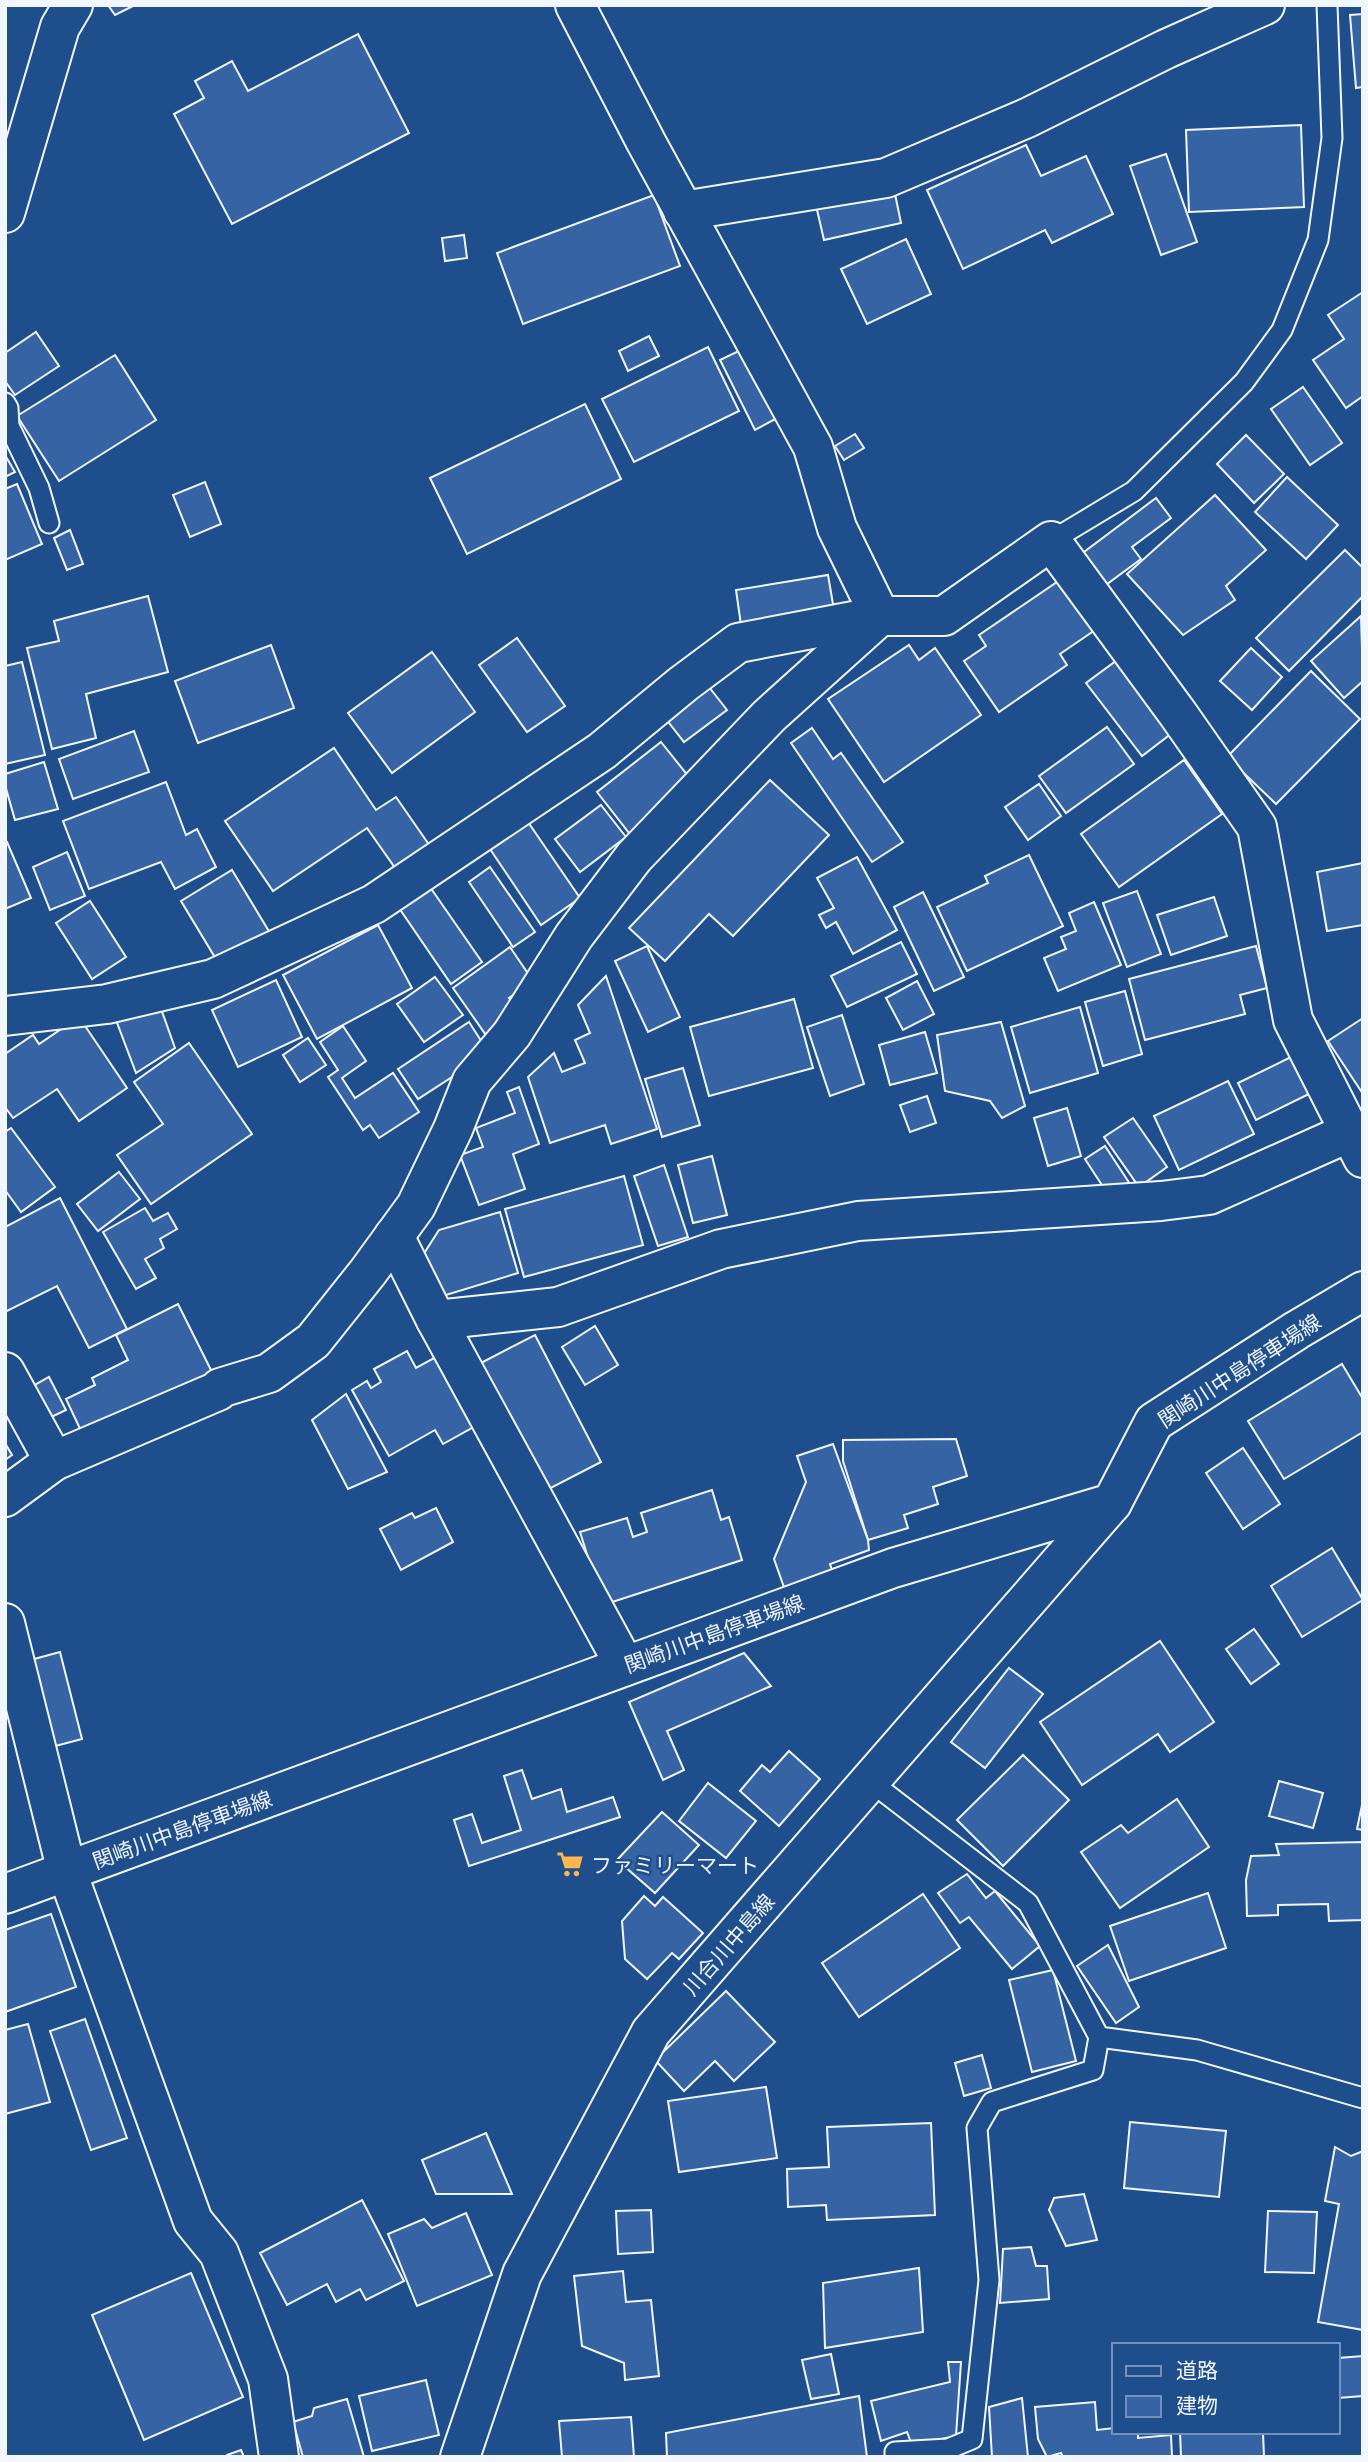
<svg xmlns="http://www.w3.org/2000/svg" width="1368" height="2462" viewBox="0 0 1368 2462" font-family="Lato,'Noto Sans JP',sans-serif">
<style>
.building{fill:#3563a3;stroke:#f2f6ff;stroke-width:2}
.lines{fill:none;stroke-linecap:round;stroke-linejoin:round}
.service-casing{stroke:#f2f6ff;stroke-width:23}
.minor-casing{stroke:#f2f6ff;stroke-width:42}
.secondary-casing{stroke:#f2f6ff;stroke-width:42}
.service{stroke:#1f4e8c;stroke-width:19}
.minor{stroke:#1f4e8c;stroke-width:38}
.secondary{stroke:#1f4e8c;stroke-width:38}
.labels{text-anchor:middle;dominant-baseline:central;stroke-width:5;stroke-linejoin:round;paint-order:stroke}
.street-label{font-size:21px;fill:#f2f6ff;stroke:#1f4e8c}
.poi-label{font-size:21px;fill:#f2f6ff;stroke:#1f4e8c;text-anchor:start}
</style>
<rect width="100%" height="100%" fill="#1f4e8c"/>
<g class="building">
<path d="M108 5H135L115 15Z"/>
<path d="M1363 14V87L1356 88 1350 15Z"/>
<path d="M358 34 409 133 232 224 174 114 204 98 195 81 232 61 248 91Z"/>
<path d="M1301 125 1304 207 1189 212 1186 130Z"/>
<path d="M1026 145 1041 176 1086 156 1113 214 1052 243 1045 230 963 269 927 190Z"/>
<path d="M1166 154 1197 242 1161 255 1130 166Z"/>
<path d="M893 184 901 223 824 240 815 201Z"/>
<path d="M654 195 680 266 523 324 497 253Z"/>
<path d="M464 235 467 258 445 261 442 238Z"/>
<path d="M906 239 931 294 867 324 841 269Z"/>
<path d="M1363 292V396L1346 408 1313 360 1344 339 1328 315Z"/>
<path d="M36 332 59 366 15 395 5 381V353Z"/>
<path d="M649 336 659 356 628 371 619 351Z"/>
<path d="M708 347 739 411 634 462 602 399Z"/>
<path d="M747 347 781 416 755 430 720 360Z"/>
<path d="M115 355 156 420 59 481 17 416Z"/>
<path d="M1303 387 1342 443 1310 465 1271 409Z"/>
<path d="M585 404 621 479 467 554 430 478Z"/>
<path d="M855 434 864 448 844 460 835 446Z"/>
<path d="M1246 435 1284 474 1254 503 1217 464Z"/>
<path d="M5 455 15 472 5 477Z"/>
<path d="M1287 477 1338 525 1306 559 1255 512Z"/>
<path d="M205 482 221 524 190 537 173 495Z"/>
<path d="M17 484 42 544 5 560V489Z"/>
<path d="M1215 495 1266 550 1226 586 1235 600 1183 635 1127 574Z"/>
<path d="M1156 498 1171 518 1132 547 1141 559 1103 587 1080 555Z"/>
<path d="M70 530 83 564 67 570 54 538Z"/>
<path d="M1345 550 1363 568V596L1289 671 1256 638Z"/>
<path d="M828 575 834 610 741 625 736 590Z"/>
<path d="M1063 578 1098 628 1060 654 1067 665 999 712 964 661 986 646 979 635Z"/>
<path d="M148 596 168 672 86 694 96 738 52 749 27 648 59 641 54 621Z"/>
<path d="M1361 616 1363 681 1344 698 1311 661Z"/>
<path d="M517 638 565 706 527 732 479 665Z"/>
<path d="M271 645 294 708 198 743 175 681Z"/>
<path d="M909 645 919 660 935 648 981 715 884 782 828 699Z"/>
<path d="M1251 648 1282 677 1252 710 1220 681Z"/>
<path d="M432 652 475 712 392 773 348 713Z"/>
<path d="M1120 658 1176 730 1142 756 1086 683Z"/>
<path d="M22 662 45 755 5 764V666Z"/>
<path d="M1311 671 1360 719 1276 804 1227 757Z"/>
<path d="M709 687 727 710 684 742 666 719Z"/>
<path d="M1107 727 1134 764 1066 813 1039 776Z"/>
<path d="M812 728 833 759 841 753 903 842 872 862 791 743Z"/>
<path d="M134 731 149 772 73 799 59 759Z"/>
<path d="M661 742 697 787 633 838 597 792Z"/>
<path d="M334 748 376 810 396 797 432 849 398 872 367 828 273 891 225 821Z"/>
<path d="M1184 760 1222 814 1119 887 1081 834Z"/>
<path d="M44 762 58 809 15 820 5 785V774Z"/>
<path d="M770 780 829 835 733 936 709 914 665 961 629 928Z"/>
<path d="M166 782 186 835 197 829 216 867 175 889 161 862 89 889 63 821Z"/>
<path d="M1039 784 1061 816 1028 840 1005 807Z"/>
<path d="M601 805 626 837 580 872 555 839Z"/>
<path d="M528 822 580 898 541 925 490 849Z"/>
<path d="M7 842 31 898 5 909V843Z"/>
<path d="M67 852 85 896 50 910 33 867Z"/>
<path d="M1029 855 1063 926 967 971 937 907 988 883 985 876Z"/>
<path d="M857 857 897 930 853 954 836 922 826 928 819 915 834 908 817 878Z"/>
<path d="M1363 863V925L1327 931 1317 872Z"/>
<path d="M490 867 535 932 513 947 469 882Z"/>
<path d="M232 870 270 933 219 964 181 901Z"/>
<path d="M430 887 482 962 451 984 399 908Z"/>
<path d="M1137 891 1161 954 1127 967 1103 903Z"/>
<path d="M923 892 964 977 934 991 894 907Z"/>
<path d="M1214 897 1227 936 1171 955 1157 915Z"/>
<path d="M90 901 126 957 92 979 56 923Z"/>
<path d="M1094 902 1121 965 1058 991 1044 958 1066 949 1061 937 1076 931 1069 913Z"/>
<path d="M378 925 412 988 317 1039 283 975Z"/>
<path d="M901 942 917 974 847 1007 831 976Z"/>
<path d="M647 946 680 1017 648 1032 615 961Z"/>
<path d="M1256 946 1267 988 1240 995 1245 1014 1145 1040 1129 979Z"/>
<path d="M510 947 533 981 509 998 528 1025 495 1048 453 988Z"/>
<path d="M606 976 657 1129 611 1144 605 1125 550 1143 528 1077 554 1053 562 1072 585 1063 575 1040 590 1033 578 1005Z"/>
<path d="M435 977 463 1015 424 1042 397 1004Z"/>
<path d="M276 980 302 1037 238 1067 212 1010Z"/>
<path d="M917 981 934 1014 903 1030 886 998Z"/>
<path d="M1125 991 1142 1054 1103 1066 1085 1002Z"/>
<path d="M794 999 813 1068 709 1096 690 1027Z"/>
<path d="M159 1003 175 1048 136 1073 116 1020Z"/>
<path d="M1080 1007 1098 1073 1030 1093 1011 1027Z"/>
<path d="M842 1015 864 1084 830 1096 807 1027Z"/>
<path d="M79 1017 127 1088 79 1121 57 1089 13 1118 5 1107V1054L33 1035 39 1044Z"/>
<path d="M1363 1018V1094L1328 1041Z"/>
<path d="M469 1022 489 1053 418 1099 398 1069Z"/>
<path d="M1001 1022 1025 1106 1002 1118 990 1101 945 1091 937 1035Z"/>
<path d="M343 1026 366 1061 342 1078 355 1098 393 1073 419 1112 379 1138 370 1125 363 1130 328 1077 338 1070 320 1042Z"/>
<path d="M925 1032 937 1073 890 1085 879 1045Z"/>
<path d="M308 1038 326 1065 300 1082 283 1055Z"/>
<path d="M189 1043 252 1134 151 1204 117 1155 163 1124 134 1082Z"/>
<path d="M1297 1054 1315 1091 1256 1120 1238 1083Z"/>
<path d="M683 1068 700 1125 662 1137 645 1079Z"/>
<path d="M1228 1081 1254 1134 1179 1170 1154 1116Z"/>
<path d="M519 1087 539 1144 513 1154 525 1189 479 1205 460 1155 483 1147 476 1128 515 1113 507 1092Z"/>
<path d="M927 1096 936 1123 910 1132 900 1105Z"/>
<path d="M1067 1108 1081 1156 1048 1166 1034 1118Z"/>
<path d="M1133 1118 1167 1167 1139 1187 1104 1137Z"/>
<path d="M11 1128 55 1187 21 1212 5 1190V1132Z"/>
<path d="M1105 1146 1130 1184 1109 1196 1085 1159Z"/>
<path d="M712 1156 727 1215 693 1223 678 1165Z"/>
<path d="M664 1165 688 1237 658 1246 634 1176Z"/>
<path d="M119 1172 140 1199 98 1231 77 1204Z"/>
<path d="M624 1176 643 1245 524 1277 505 1209Z"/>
<path d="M60 1198 127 1329 89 1348 57 1286 5 1312V1227Z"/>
<path d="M145 1208 153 1221 168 1213 177 1229 160 1239 164 1248 145 1259 156 1278 136 1289 103 1232Z"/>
<path d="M500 1212 518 1273 436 1298 423 1255 439 1230Z"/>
<path d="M178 1304 220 1388 90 1450 66 1399 95 1385 92 1378 128 1360 116 1335Z"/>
<path d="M595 1326 618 1365 585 1385 562 1347Z"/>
<path d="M535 1335 601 1462 543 1492 477 1365Z"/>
<path d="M458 1345 497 1414 443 1444 435 1430 389 1456 352 1390 367 1381 371 1388 381 1382 374 1369 407 1351 416 1368Z"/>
<path d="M1342 1364 1363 1399V1432L1284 1479 1248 1421Z"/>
<path d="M49 1377 66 1410 43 1421 26 1390Z"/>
<path d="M346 1394 387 1472 348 1489 312 1420Z"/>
<path d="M956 1439 967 1476 933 1487 938 1504 904 1515 908 1528 868 1540 843 1461V1440Z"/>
<path d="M5 1443 12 1455 5 1460Z"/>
<path d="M833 1444 868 1540 869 1550 830 1564 833 1573 785 1590 774 1559 806 1482 797 1456Z"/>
<path d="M1243 1448 1280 1504 1243 1529 1206 1473Z"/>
<path d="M712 1490 721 1520 729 1517 742 1560 603 1605 580 1532 627 1518 633 1537 647 1532 641 1513Z"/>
<path d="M436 1508 453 1542 401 1570 380 1529 412 1513 415 1518Z"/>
<path d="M1332 1548 1363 1600 1302 1637 1271 1586Z"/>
<path d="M1254 1629 1279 1664 1251 1684 1226 1649Z"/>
<path d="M1160 1641 1214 1722 1170 1752 1158 1734 1082 1785 1040 1722Z"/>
<path d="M60 1652 82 1739 44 1749 23 1662Z"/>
<path d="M744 1653 771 1686 667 1731 684 1770 663 1780 629 1702Z"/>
<path d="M1009 1668 1043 1694 985 1768 951 1742Z"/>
<path d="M789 1751 820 1779 779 1826 740 1791 762 1765 770 1772Z"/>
<path d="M1023 1755 1069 1800 1003 1866 957 1820Z"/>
<path d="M522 1770 532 1799 561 1789 567 1812 613 1797 620 1817 469 1866 454 1820 472 1814 482 1843 521 1830 504 1776Z"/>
<path d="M1279 1781 1323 1793 1313 1828 1269 1816Z"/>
<path d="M708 1783 756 1821 726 1858 679 1821Z"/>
<path d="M1177 1799 1209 1847 1120 1908 1081 1852 1121 1825 1128 1833Z"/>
<path d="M1362 1805H1363V1830L1357 1829Z"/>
<path d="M662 1812 699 1845 655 1893 617 1860Z"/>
<path d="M1363 1842V1920L1329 1921 1328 1904 1278 1905V1915L1247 1916 1246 1880 1251 1856 1279 1855 1276 1844Z"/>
<path d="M967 1874 986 1898 995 1891 1040 1946 1012 1969 969 1917 960 1923 938 1893Z"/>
<path d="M1208 1893 1226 1948 1129 1981 1110 1926Z"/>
<path d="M923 1894 960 1948 859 2017 822 1963Z"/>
<path d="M644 1896 655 1906 663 1897 703 1933 679 1959 672 1953 647 1979 625 1959 622 1921Z"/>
<path d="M51 1914 76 1987 5 2012V1930Z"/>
<path d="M1108 1945 1139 2007 1116 2023 1077 1966Z"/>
<path d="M1053 1970 1076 2061 1032 2072 1009 1980Z"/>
<path d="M726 1991 775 2042 734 2081 715 2061 684 2091 655 2060Z"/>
<path d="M85 2019 127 2138 91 2150 50 2031Z"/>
<path d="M28 2024 50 2102 5 2114V2030Z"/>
<path d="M982 2055 991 2088 964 2096 955 2063Z"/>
<path d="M766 2087 777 2158 679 2172 668 2101Z"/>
<path d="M1130 2122 1226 2131 1219 2197 1124 2188Z"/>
<path d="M931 2123 935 2215 827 2220 826 2205 788 2207 787 2169 829 2167 827 2127Z"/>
<path d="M486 2133 512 2194H436L422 2160Z"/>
<path d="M1335 2147 1351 2156 1363 2151V2330L1318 2322 1339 2204 1325 2201Z"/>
<path d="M1084 2194 1097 2240 1066 2246 1049 2210 1054 2198Z"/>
<path d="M362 2200 404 2281 366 2300 360 2289 336 2302 327 2284 287 2305 260 2253Z"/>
<path d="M651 2210 653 2252 618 2254 616 2211Z"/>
<path d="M1268 2211 1317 2212 1314 2273 1265 2272Z"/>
<path d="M466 2213 492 2275 417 2306 388 2234 424 2219 432 2228Z"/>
<path d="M1031 2247 1036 2266H1047L1049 2299 1000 2303 1003 2249Z"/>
<path d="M919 2268 923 2332 825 2348 823 2283Z"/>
<path d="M623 2271 626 2302 651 2300 659 2376 625 2380 624 2363 582 2346 574 2276Z"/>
<path d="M191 2273 243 2397 144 2440 92 2315Z"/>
<path d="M831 2354 839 2394 811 2399 802 2360Z"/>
<path d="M1363 2356V2396L1338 2398V2358Z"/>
<path d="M948 2362H961L956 2436 912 2445 907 2432 881 2441 871 2401 950 2382Z"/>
<path d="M426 2380 439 2435 372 2451 359 2396Z"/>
<path d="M859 2396 867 2457H667L666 2433Z"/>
<path d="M1022 2398 1028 2457H992L989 2407Z"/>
<path d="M347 2399 364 2457H303L293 2422 312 2416 314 2408Z"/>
<path d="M1095 2402 1097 2430 1114 2428V2432H1138V2438L1171 2435 1172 2457H1063L1061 2453 1047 2457 1038 2439 1035 2407Z"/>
<path d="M631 2417 634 2457H562L559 2421Z"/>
<path d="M1180 2432H1263L1264 2457H1181Z"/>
<path d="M241 2450 244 2457H227V2455Z"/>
</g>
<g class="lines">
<defs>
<g id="service">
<path d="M5 403 8 408 9 426 39 488 49 523"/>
<path d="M1051 541 1134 491 1244 382 1282 330 1318 240 1332 138 1327 5"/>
<path d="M871 1782 1028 1903 1099 2037 1197 2050 1363 2098"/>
<path d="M895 2457V2452L948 2449 972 2439 989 2280 977 2128 992 2102 1093 2070 1099 2037"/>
</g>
<g id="minor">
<path d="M575 5 646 142 813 447 837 528 880 616"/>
<path d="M683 211 886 178 1027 118 1166 49 1265 5"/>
<path d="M5 213 60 27 73 5"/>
<path d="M5 1016 107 1004 213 979 374 904 602 751 683 684 738 643 880 616H944L1051 541 1178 714 1257 827 1293 1020 1363 1158"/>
<path d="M394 1236 436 1320 625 1666"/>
<path d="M436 1320 558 1307 721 1249 858 1221 1161 1201 1209 1195 1350 1132"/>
<path d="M5 1372 54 1461"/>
<path d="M5 1497 54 1461 218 1391 220 1388 269 1373 313 1341 368 1272 416 1206 453 1129 472 1081 512 1034 574 936 634 857 769 716 880 616"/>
<path d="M5 1623 67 1872 193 2221 219 2253 268 2379 279 2457"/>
</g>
<g id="secondary">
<path d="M5 1894 893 1568 1112 1503 1154 1422 1297 1330 1363 1291"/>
<path d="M460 2457 522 2274 651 2032 1112 1503"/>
</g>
</defs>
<use href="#service" class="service-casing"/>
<use href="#minor" class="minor-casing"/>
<use href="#secondary" class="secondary-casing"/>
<use href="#service" class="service"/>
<use href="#minor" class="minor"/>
<use href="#secondary" class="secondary"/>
</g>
<defs>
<symbol id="supermarket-bare" viewBox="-9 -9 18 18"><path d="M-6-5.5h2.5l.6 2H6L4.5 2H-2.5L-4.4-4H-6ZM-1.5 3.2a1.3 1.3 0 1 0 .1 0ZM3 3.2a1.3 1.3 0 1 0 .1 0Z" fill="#ffb74d" stroke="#1f4e8c" stroke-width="2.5" paint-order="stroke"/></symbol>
</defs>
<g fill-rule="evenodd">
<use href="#supermarket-bare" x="551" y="1845" width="38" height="38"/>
</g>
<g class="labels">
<g class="street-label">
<text transform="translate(1239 1370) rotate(-33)">関崎川中島停車場線</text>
<text transform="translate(714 1633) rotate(-20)">関崎川中島停車場線</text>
<text transform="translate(182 1829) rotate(-20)">関崎川中島停車場線</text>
<text transform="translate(728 1944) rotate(-49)">川合川中島線</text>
</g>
<g class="poi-label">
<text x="591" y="1864">ファミリーマート</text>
</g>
</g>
<rect width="1368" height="2462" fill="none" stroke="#f2f6ff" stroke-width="14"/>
<rect x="1112" y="2343" width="228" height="91" fill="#1f4e8c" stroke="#7391ba" stroke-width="2"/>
<rect x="1126" y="2366" width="35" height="10" fill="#1f4e8c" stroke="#7391ba" stroke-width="2"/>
<text x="1176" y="2378" font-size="21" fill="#f2f6ff">道路</text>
<rect x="1126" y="2396" width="35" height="21" fill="#3563a3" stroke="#7391ba" stroke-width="2"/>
<text x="1176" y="2413" font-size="21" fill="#f2f6ff">建物</text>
</svg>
